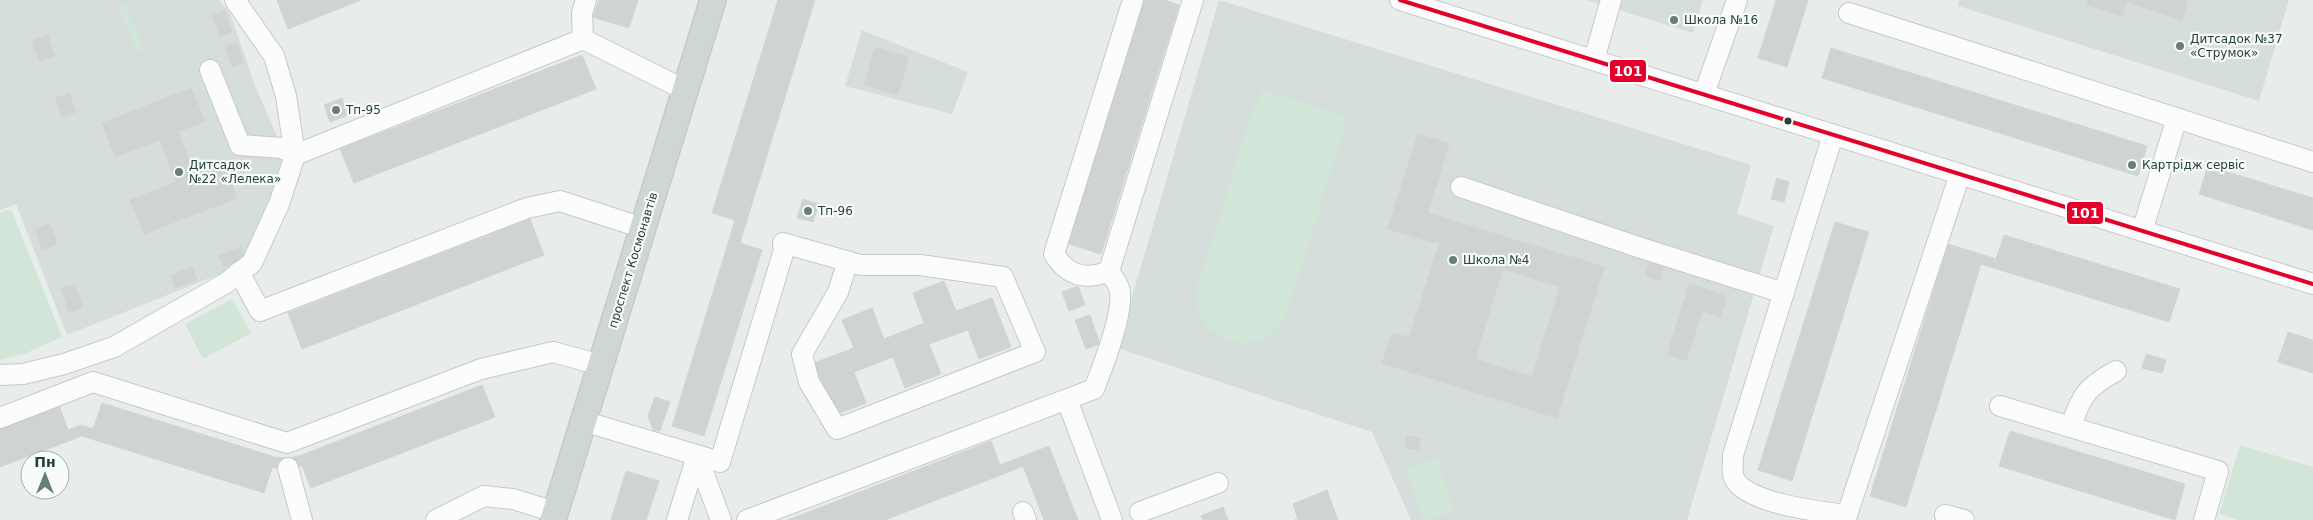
<svg xmlns="http://www.w3.org/2000/svg" width="2313" height="520" viewBox="0 0 2313 520" font-family="'DejaVu Sans',sans-serif">
<style>
.built{fill:#d6dedb}
.green{fill:#d1e6d8}
.building{fill:#cfd4d2;stroke:#d1d6d4;fill-rule:evenodd}
.lines{fill:none;stroke-linecap:round;stroke-linejoin:round}
.minor-casing{stroke:#c5cac8;stroke-width:22}
.major-casing{stroke:#c3ccc9;stroke-width:28}
.minor{stroke:#fcfcfc;stroke-width:20}
.major{stroke:#cfd7d5;stroke-width:25}
.bus-1-casing{stroke:#f7fbf9;stroke-width:8}
.bus-1{stroke:#e4002b;stroke-width:4}
.poi-dot{fill:#697e78;stroke:#f7fbf9;stroke-width:2}
.bus-dot{fill:#24423a;stroke:#f7fbf9;stroke-width:2}
.labels{text-anchor:middle;dominant-baseline:central;stroke-width:4.5;stroke-linejoin:round;paint-order:stroke}
.poi-label{font-size:12px;fill:#24423a;stroke:#f7fbf9;text-anchor:start}
.street-label{font-size:12px;fill:#24423a;stroke:#f7fbf9}
.line-badge{stroke:#f7fbf9;stroke-width:2}
.badge-label{font-size:14px;text-anchor:middle;font-weight:bold;fill:#fff}
</style>
<rect width="100%" height="100%" fill="#e8edeb"/>
<g class="built">
<path d="M0 0H219L230 13 254 83 282 148 279 184 245 264 67 335 16 204 0 210Z"/>
<path d="M1219 0 1751 165 1737 214 1774 226 1687 520H1411L1372 432 1117 348Z"/>
<path d="M1586 0H1703L1693 33Z"/>
<path d="M1959 0H2289L2259 101 1958 6Z"/>
<path d="M862 30 968 72 952 114 845 86Z"/>
</g>
<g class="green">
<path d="M125 3 143 50 136 53 119 6Z"/>
<path d="M1262 90 1344 116 1343 135 1288 308C1284 315 1281 325 1275 331 1252 353 1207 342 1198 311 1196 304 1196 296 1197 288L1249 121Z"/>
<path d="M11 209 62 337 24 354 0 360V213Z"/>
<path d="M232 299 251 333 203 359 185 324Z"/>
<path d="M2240 445 2313 467V520H2239L2219 514Z"/>
<path d="M1437 458 1454 511 1423 520 1406 468Z"/>
</g>
<g class="building">
<path d="M277 0H361L288 29Z"/>
<path d="M599 0H638L629 28 593 17Z"/>
<path d="M778 0H815L743 233 732 230 735 220 712 213Z"/>
<path d="M1131 0H1164L1179 5 1101 254 1066 243Z"/>
<path d="M1776 0H1808L1787 67 1758 58Z"/>
<path d="M2087 0H2188L2182 20 2126 2 2122 16 2086 5Z"/>
<path d="M225 11 232 32 220 37 212 15Z"/>
<path d="M48 35 55 56 39 61 32 41Z"/>
<path d="M237 43 243 63 232 67 225 46Z"/>
<path d="M875 47 909 57 898 95 864 85Z"/>
<path d="M1831 48 2147 146 2138 176 1822 78Z"/>
<path d="M582 55 596 89 354 183 340 149Z"/>
<path d="M191 88 205 121 178 132 195 174 223 163 237 198 144 234 130 200 176 182 160 140 115 157 102 123Z"/>
<path d="M69 93 76 112 62 117 55 98Z"/>
<path d="M342 98 348 115 330 122 324 105Z"/>
<path d="M1418 134 1449 144 1428 213 1604 267 1557 418 1382 363 1392 333 1409 337 1439 244 1388 229ZM1503 269 1560 287 1532 377 1475 359Z"/>
<path d="M1418 134 1449 144 1419 238 1388 229Z"/>
<path d="M2208 166 2313 198V230L2199 194Z"/>
<path d="M1777 178 1789 182 1784 202 1771 199Z"/>
<path d="M803 199 819 204 813 222 797 218Z"/>
<path d="M530 219 544 255 302 349 288 313Z"/>
<path d="M1835 222 1869 232 1792 481 1758 470Z"/>
<path d="M50 224 57 244 42 250 35 229Z"/>
<path d="M732 230 743 233 740 243 762 250 704 436 672 426Z"/>
<path d="M2004 235 2180 289 2169 322 1987 266 1990 257 1996 259Z"/>
<path d="M1948 244 1990 257 1987 266 1981 264 1906 507 1870 496Z"/>
<path d="M242 247 246 259 223 267 218 255Z"/>
<path d="M1570 256 1604 267 1557 418 1382 363 1392 333 1532 377Z"/>
<path d="M1650 259 1664 264 1660 281 1645 276Z"/>
<path d="M193 267 197 280 175 288 171 275Z"/>
<path d="M944 281 956 311 992 298 1011 347 979 359 968 330 929 344 941 374 905 388 893 357 854 372 866 403 835 415 814 363 854 348 842 320 872 308 884 339 924 323 913 293Z"/>
<path d="M75 284 83 308 69 313 61 288Z"/>
<path d="M1689 284 1709 290 1686 361 1667 355Z"/>
<path d="M1078 286 1085 305 1069 311 1062 292Z"/>
<path d="M1709 290 1727 297 1720 317 1702 311Z"/>
<path d="M1090 315 1100 344 1086 349 1075 320Z"/>
<path d="M2288 332 2313 340V373L2278 362Z"/>
<path d="M2146 354 2166 360 2162 373 2142 368Z"/>
<path d="M482 385 495 417 311 488 302 466 288 468 287 458 299 456Z"/>
<path d="M655 397 670 402 660 431 653 430 648 416Z"/>
<path d="M102 403 275 457 287 458 288 468H272L264 493 82 436 81 425 93 429Z"/>
<path d="M59 405 68 430 81 425 82 436 0 467V427Z"/>
<path d="M2010 431 2185 484 2175 520 1999 466Z"/>
<path d="M1407 436 1421 438 1419 450 1405 448Z"/>
<path d="M991 441 1000 465 1010 461 1014 470 885 520H788Z"/>
<path d="M1049 446 1078 520H1044L1023 466 1014 470 1010 461Z"/>
<path d="M626 471 659 481 646 520H611Z"/>
<path d="M1327 490 1338 520H1295L1298 519 1293 504Z"/>
<path d="M1223 507 1228 520H1203L1201 516Z"/>
</g>
<g class="lines">
<defs>
<g id="minor">
<path d="M1133 0 1054 254C1067 275 1085 281 1109 271L1193 0"/>
<path d="M1400 0 2313 284"/>
<path d="M1849 13 2313 162"/>
<path d="M583 39 685 90"/>
<path d="M1594 60 1611 0"/>
<path d="M210 70 240 145 282 148 295 155 583 39 582 13 586 0"/>
<path d="M1704 94 1737 0"/>
<path d="M1833 135 1733 455C1733 461 1732 469 1733 475 1739 503 1822 512 1847 515L1960 174"/>
<path d="M1461 187 1641 248 1784 293"/>
<path d="M2142 231 2177 118"/>
<path d="M239 272 260 311 527 208 560 201 643 228"/>
<path d="M0 375 23 374 64 364 114 347 226 283 252 263 279 204 295 155 286 96 274 56 235 0"/>
<path d="M1067 400 1112 520"/>
<path d="M2000 406 2218 471 2204 520"/>
<path d="M0 418 93 382 287 443 481 369 553 352 601 365"/>
<path d="M583 421 720 462 784 250 783 243 861 265H920L1003 277 1035 352 837 429 809 382 802 354 838 292 848 261"/>
<path d="M2071 427C2081 395 2087 387 2116 371"/>
<path d="M697 456 721 520"/>
<path d="M288 468 302 520"/>
<path d="M1023 512 1026 520"/>
<path d="M1140 512 1218 483"/>
<path d="M1945 515 1964 520"/>
<path d="M436 520 484 496 513 499 555 512"/>
<path d="M677 520 697 456"/>
<path d="M747 520 1094 389C1102 369 1126 308 1119 288 1117 282 1112 276 1109 271"/>
</g>
<path id="major" d="M553 520 713 0"/>
</defs>
<use href="#minor" class="minor-casing"/>
<use href="#major" class="major-casing"/>
<use href="#minor" class="minor"/>
<use href="#major" class="major"/>
<defs>
<path id="bus-1" d="M1400 0 2313 284"/>
</defs>
<use href="#bus-1" class="bus-1-casing"/>
<use href="#bus-1" class="bus-1"/>
</g>
<g class="poi-dot">
<circle cx="1674" cy="20" r="5"/>
<circle cx="2180" cy="46" r="5"/>
<circle cx="336" cy="110" r="5"/>
<circle cx="2132" cy="165" r="5"/>
<circle cx="179" cy="172" r="5"/>
<circle cx="808" cy="211" r="5"/>
<circle cx="1453" cy="260" r="5"/>
</g>
<circle class="bus-dot" cx="1788" cy="121" r="4.5"/>
<g class="labels">
<g class="poi-label">
<text x="1684" y="20">Школа №16</text>
<text x="2190" y="39">Дитсадок №37<tspan x="2190" dy="14">«Струмок»</tspan></text>
<text x="346" y="110">Тп-95</text>
<text x="189" y="165">Дитсадок<tspan x="189" dy="14">№22 «Лелека»</tspan></text>
<text x="2142" y="165">Картрiдж сервiс</text>
<text x="818" y="211">Тп-96</text>
<text x="1463" y="260">Школа №4</text>
</g>
<g class="street-label">
<text transform="translate(633 260) rotate(-73)">проспект Космонавтів</text>
</g>
</g>
<g class="line-badge">
<rect x="1609" y="59" width="38" height="24" rx="5" fill="#e4002b"/>
<rect x="2066" y="201" width="38" height="24" rx="5" fill="#e4002b"/>
</g>
<g class="badge-label">
<text x="1628" y="76">101</text>
<text x="2085" y="218">101</text>
</g>
<g transform="translate(45 475)"><circle r="24" fill="#f7fbf9" stroke="#a3b1ad"/>
<path d="M0-4L9 19L0 12L-9 19Z" fill="#697e78"/>
<text y="-8" font-size="14" font-weight="bold" text-anchor="middle" fill="#24423a">Пн</text>
</g>
</svg>
